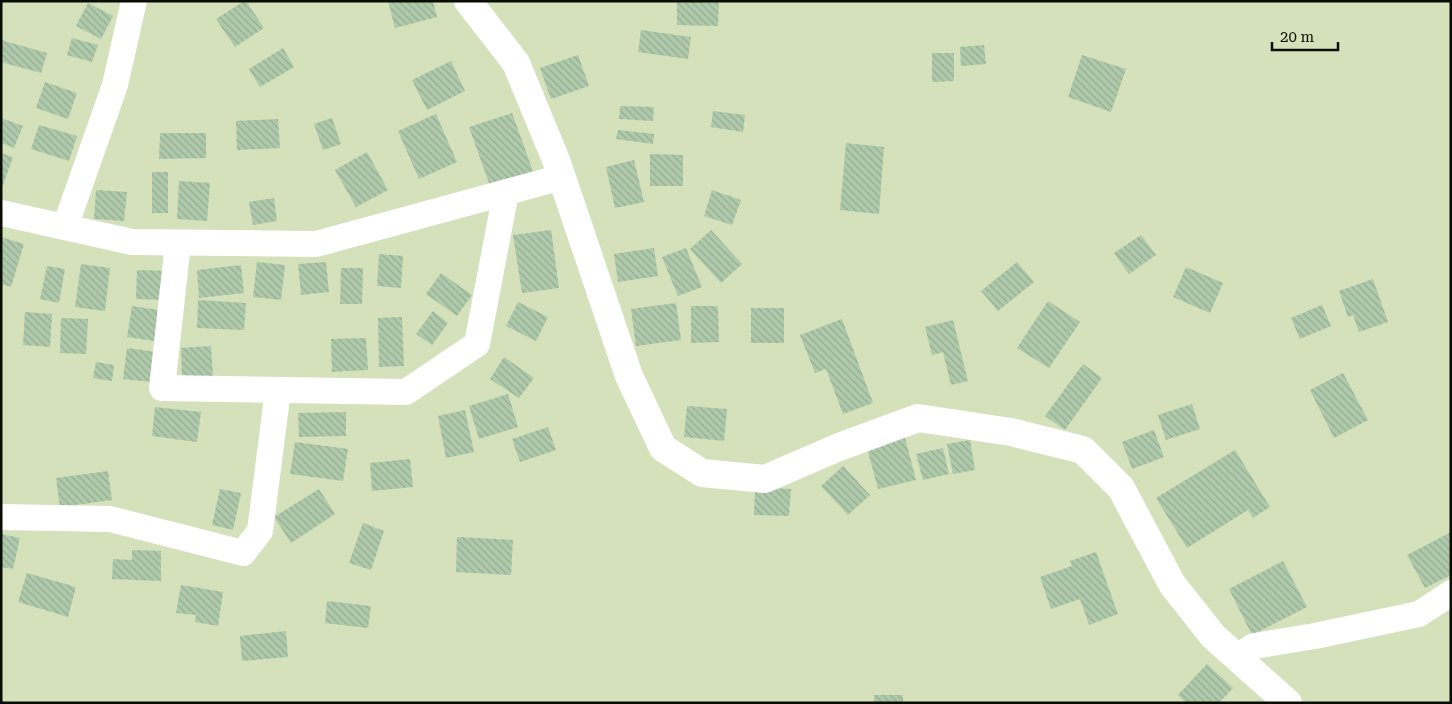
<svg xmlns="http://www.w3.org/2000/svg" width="1452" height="704" viewBox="0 0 1452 704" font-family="'Roboto Serif',serif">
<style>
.building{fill:url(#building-back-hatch)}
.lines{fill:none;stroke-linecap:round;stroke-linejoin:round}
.street{stroke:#fff;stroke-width:26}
.secondary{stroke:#fff;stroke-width:28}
</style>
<defs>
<pattern id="building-back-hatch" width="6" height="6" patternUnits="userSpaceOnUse" patternTransform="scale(1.25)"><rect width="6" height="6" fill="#afcaab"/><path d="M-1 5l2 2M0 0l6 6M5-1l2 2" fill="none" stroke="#95ac92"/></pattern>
</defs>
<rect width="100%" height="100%" fill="#d4e1bb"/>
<g class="building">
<path d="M244 1H246L264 28 235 47 216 19Z"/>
<path d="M388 1H433L437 17 395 28Z"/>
<path d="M677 1H719L718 26 677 25Z"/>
<path d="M88 3 113 16 101 39 76 26Z"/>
<path d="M641 30 691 37 688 59 638 52Z"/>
<path d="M72 38 98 45 92 62 67 55Z"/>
<path d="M1 40 47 53 41 73 1 62Z"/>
<path d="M984 45 986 64 961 66 960 47Z"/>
<path d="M283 48 294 67 260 87 249 69Z"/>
<path d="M932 53H954V81L932 82Z"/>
<path d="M578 55 589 86 551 99 540 68Z"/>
<path d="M1082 55 1126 69 1111 112 1068 97Z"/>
<path d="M451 61 465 91 427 110 412 80Z"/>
<path d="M45 82 77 93 68 119 36 108Z"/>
<path d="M620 106 654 107 653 121 619 119Z"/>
<path d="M713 111 745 115 743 132 711 127Z"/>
<path d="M512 113 533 171 490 186 469 127Z"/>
<path d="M436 114 457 162 419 179 398 131Z"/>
<path d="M1 118 23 126 14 148 1 143Z"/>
<path d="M332 118 341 144 323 150 314 124Z"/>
<path d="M278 119 280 148 237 150 236 121Z"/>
<path d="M39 125 77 136 69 161 31 149Z"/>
<path d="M618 130 654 134 653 144 616 139Z"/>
<path d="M160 133H206V158L159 159Z"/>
<path d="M846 143 884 147 879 214 840 210Z"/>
<path d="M367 152 388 190 356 207 335 170Z"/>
<path d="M1 153 13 157 3 185 1 184Z"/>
<path d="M650 154 683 155V186H650Z"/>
<path d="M634 160 644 202 615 208 606 167Z"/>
<rect x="152" y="172" width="16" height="41"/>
<path d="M179 181 210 183 207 221 177 219Z"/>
<path d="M96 190 127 192 124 221 94 219Z"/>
<path d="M712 190 741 200 732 225 704 216Z"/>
<path d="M274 198 277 221 253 225 249 202Z"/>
<path d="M551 230 559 288 522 293 513 235Z"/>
<path d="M711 230 742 264 721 283 690 249Z"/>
<path d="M1141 235 1156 255 1129 274 1114 253Z"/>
<path d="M1 237 24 244 11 287 1 284Z"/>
<path d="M654 248 658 276 618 282 614 254Z"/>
<path d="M686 248 702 287 678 296 662 257Z"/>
<path d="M379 254 403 256 401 288 377 286Z"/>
<path d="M257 262 285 265 281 300 253 297Z"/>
<path d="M326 262 329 292 301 295 298 264Z"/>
<path d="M1017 262 1034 282 998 311 981 291Z"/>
<path d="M81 264 110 268 105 311 75 307Z"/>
<path d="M241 265 244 293 199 298 197 270Z"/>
<path d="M47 266 65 269 59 303 40 299Z"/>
<path d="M1186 267 1223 283 1210 313 1173 297Z"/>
<path d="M341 268H363L362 304H340Z"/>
<path d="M137 270 168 271 167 300 136 299Z"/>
<path d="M441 273 472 295 457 316 426 294Z"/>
<path d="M1373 279 1388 322 1359 332 1353 315 1348 317 1339 291Z"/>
<path d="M198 300 246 303 244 330 197 328Z"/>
<path d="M1048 301 1080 322 1049 368 1017 348Z"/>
<path d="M518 302 548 317 536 341 506 326Z"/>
<path d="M676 303 681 340 636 346 631 309Z"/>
<path d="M1322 305 1331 326 1300 339 1291 318Z"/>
<path d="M132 306 165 311 161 342 127 337Z"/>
<path d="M691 306H718L719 342 691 343Z"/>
<rect x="751" y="308" width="33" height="35"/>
<path d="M433 311 448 323 432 345 416 334Z"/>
<path d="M25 312 52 314 50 347 23 345Z"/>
<path d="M402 317 404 366 379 367 378 318Z"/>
<path d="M61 318 88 319 86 354 60 353Z"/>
<path d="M842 319 873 403 843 414 826 369 815 373 800 335Z"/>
<path d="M953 320 968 381 951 385 943 352 932 355 925 327Z"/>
<path d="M366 338 368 370 332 372 331 339Z"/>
<path d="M211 346 213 377 182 379 181 348Z"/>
<path d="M127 348 157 352 153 382 123 379Z"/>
<path d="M504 357 534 378 519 398 490 379Z"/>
<path d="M96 362 114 365 112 381 93 378Z"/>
<path d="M1083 364 1102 378 1065 430 1045 416Z"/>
<path d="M1343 373 1368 420 1334 438 1310 390Z"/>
<path d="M508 394 518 427 479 439 469 406Z"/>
<path d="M1192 404 1200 429 1166 440 1158 415Z"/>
<path d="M687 406 727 409 724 441 684 437Z"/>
<path d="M155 407 201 412 197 442 152 436Z"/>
<path d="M465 410 474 452 446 458 438 416Z"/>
<path d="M346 412V436L299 437 298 413Z"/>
<path d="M548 427 556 450 520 462 512 439Z"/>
<path d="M1154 430 1164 457 1132 469 1122 442Z"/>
<path d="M904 434 916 480 878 489 866 444Z"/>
<path d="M970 440 975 470 953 474 947 444Z"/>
<path d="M295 442 348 449 343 481 290 474Z"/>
<path d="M943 448 949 474 923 480 916 454Z"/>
<path d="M1235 450 1270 507 1253 518 1248 510 1187 548 1156 498Z"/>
<path d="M410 459 413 487 372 491 370 463Z"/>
<path d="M843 466 870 495 848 515 821 486Z"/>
<path d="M108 471 112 500 60 507 56 478Z"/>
<path d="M755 487 791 489 789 516 754 515Z"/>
<path d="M220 489 241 493 233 530 212 525Z"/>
<path d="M319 489 335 514 291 543 274 517Z"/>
<path d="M363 523 384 531 371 570 349 563Z"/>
<path d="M1451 532V575L1425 588 1407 555Z"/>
<path d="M1 534 20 538 13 569 1 567Z"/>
<path d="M457 537 513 540 511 575 456 572Z"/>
<path d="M132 550 161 551V581L112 579 113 559 132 560Z"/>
<path d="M1096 552 1118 614 1089 625 1080 599 1051 609 1040 577 1072 566 1070 561Z"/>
<path d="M1283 561 1307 607 1252 635 1229 589Z"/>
<path d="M27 573 76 587 68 617 18 602Z"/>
<path d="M181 585 223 592 218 626 195 622 196 615 176 613Z"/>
<path d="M327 601 371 606 368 628 325 623Z"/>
<path d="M286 631 288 657 242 661 240 636Z"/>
<path d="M1207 664 1233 688 1219 703H1186L1178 695Z"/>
<rect x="874" y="695" width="29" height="8"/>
</g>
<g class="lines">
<g class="street">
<path d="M1 213 132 242 316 244 562 177"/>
<path d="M65 227 115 85 134 1"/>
<path d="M178 243 162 388 406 392 477 344 506 192"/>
<path d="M1 517 110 519 243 553 260 531 278 390"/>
<path d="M1237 657 1254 646 1315 636 1419 614 1451 593"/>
</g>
<path class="secondary" d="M468 1 516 63 556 160 629 376 663 448 702 473 765 479 839 447 918 418 1011 432 1083 450 1121 488 1172 584 1213 636 1288 703"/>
</g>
<rect width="1452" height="704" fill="none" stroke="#0a0d03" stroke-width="5"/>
<path d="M1272 42v8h66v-8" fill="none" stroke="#0a0d03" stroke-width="2.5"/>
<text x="1280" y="42" font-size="15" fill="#0a0d03" stroke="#d4e1bb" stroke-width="4" paint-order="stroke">20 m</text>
</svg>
